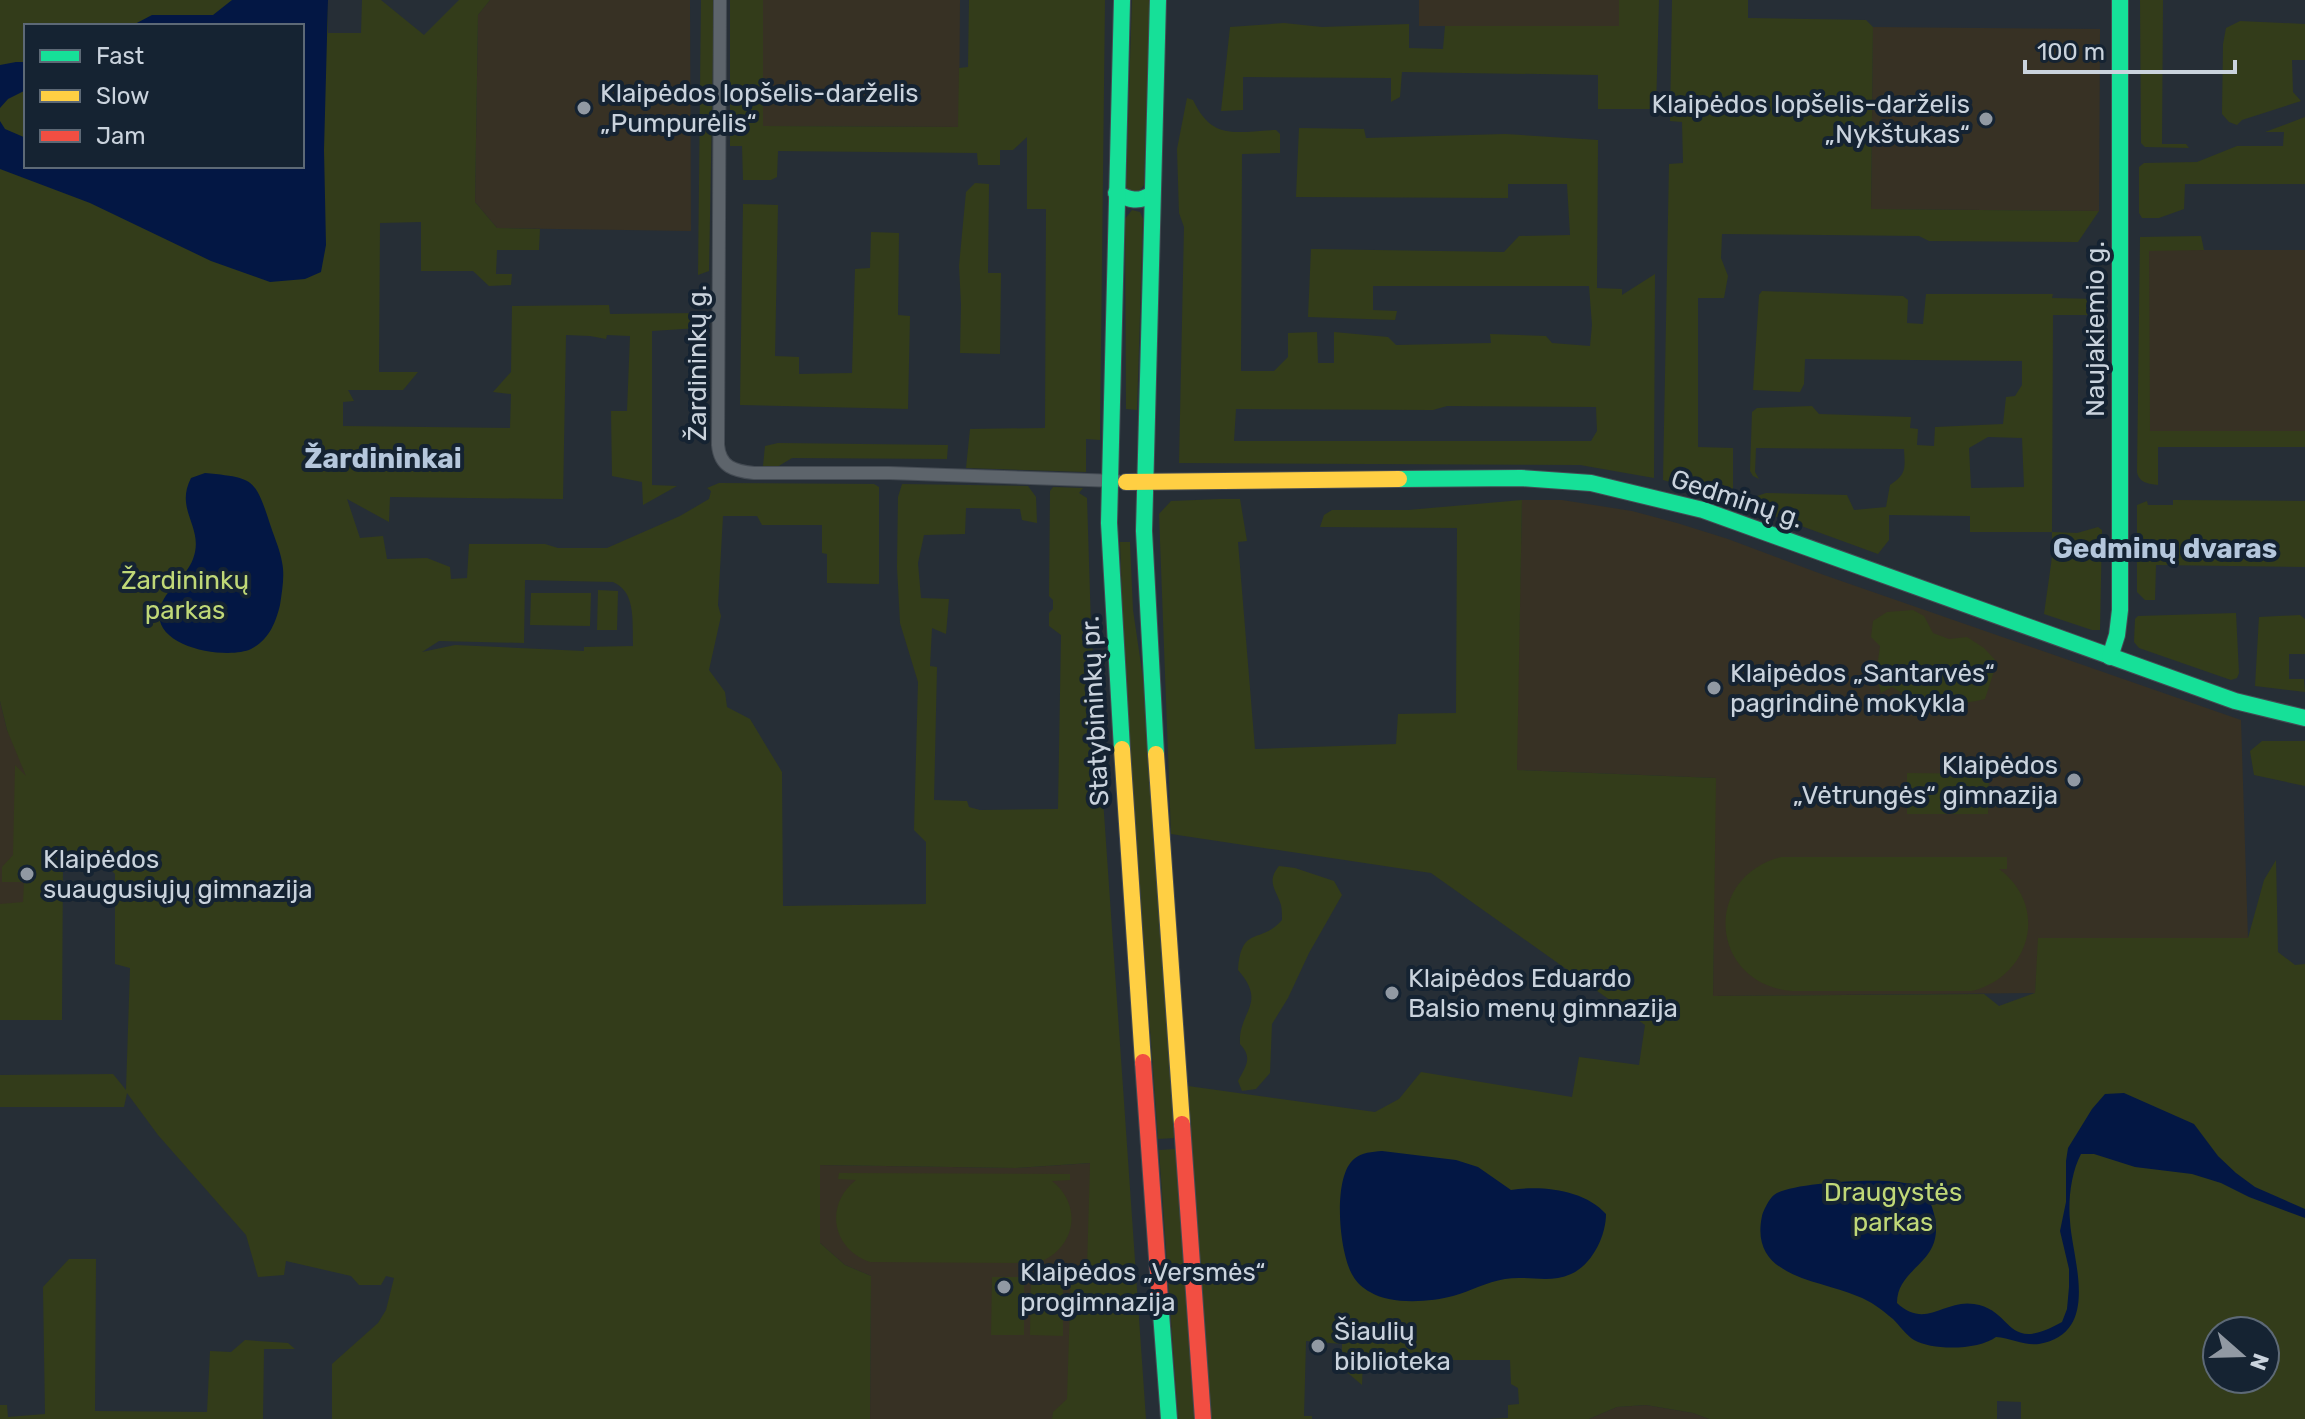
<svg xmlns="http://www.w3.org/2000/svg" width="2305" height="1419" viewBox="0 0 2305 1419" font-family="Rubik,sans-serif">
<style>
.education{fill:#373124}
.green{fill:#333c1a;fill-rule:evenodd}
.water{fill:#031744}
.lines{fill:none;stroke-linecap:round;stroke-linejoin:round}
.street-casing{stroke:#444b53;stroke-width:14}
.fast-casing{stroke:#444b53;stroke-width:18}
.slow-casing{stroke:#444b53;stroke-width:18}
.jam-casing{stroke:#444b53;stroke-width:18}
.street{stroke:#5d646b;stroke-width:12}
.fast{stroke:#16e098;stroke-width:16}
.slow{stroke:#ffcf43;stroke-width:16}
.jam{stroke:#f24e42;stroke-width:16}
.poi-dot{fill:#9199a3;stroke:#152332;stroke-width:3}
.labels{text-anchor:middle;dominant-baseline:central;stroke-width:8;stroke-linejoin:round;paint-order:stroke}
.poi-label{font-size:26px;fill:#cad3dd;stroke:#152332;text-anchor:start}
.street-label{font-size:26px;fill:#cad3dd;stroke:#152332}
.park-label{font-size:26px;fill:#c0d877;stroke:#152332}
.neighbourhood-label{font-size:28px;font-weight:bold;fill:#b5c7dc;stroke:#152332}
</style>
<rect width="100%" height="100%" fill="#262e36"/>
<g class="education">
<path d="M490 0H690L691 231 497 228 475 202 478 15Z"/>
<path d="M763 0H960L959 127 762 126Z"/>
<rect x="1419" y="0" width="200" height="26"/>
<path d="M1873 27 2100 29 2099 211 1871 209Z"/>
<rect x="2149" y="250" width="156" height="181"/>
<path d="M1522 500H1562L1632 511 1677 523 1728 539 1824 575 2241 720 2248 938H2039L2035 993 1713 996 1715 778 1516 770Z"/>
<path d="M0 701 7 730 59 810 0 1012Z"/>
<path d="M1091 1163 1146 1419H870L871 1276 845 1265 820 1243V1165L1016 1168Z"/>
<path d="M1646 1405 1693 1413 1709 1419H1589L1617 1407Z"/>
</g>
<g class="green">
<path d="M0 0H328V33H361L362 0H381L424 35 459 0H490L478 15 475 202 497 228 540 229 539 250H497L496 274H512L511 285 489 286 473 271H421V222L380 223 379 372H418L403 390H348L354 401 343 402V426L510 428 511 394 493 392 511 372 512 306 609 305 610 314 698 313 699 328 652 331V485L677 486 643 505 642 482 612 476 611 411H627L630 336 607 335 606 339 590 336 566 335 563 499 390 497 389 522 347 499 360 538 383 536 387 559 427 558 450 567 451 579 467 578 469 544H545L558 548H607L680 516 709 499 711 491 707 488 719 483 874 484 879 487V584L827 583V554L822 553V525H762L757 516H723L718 605 721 616 709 670 725 692 727 707 750 719 782 772 783 906 926 904V842L914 830 918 682 900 623 897 567 898 497 902 484 1028 486 1036 497 1037 523 1022 520 1020 509 966 508 965 534 924 535 918 563 921 598 949 599 946 634 932 628 930 666 937 667 934 800 967 801 969 807 980 810 1058 809 1061 635 1049 626V613L1053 609V600L1049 596 1050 491 1053 487 1083 488 1079 493 1087 498 1091 626 1146 1419H1052L1053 1412 1067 1399 1071 1270 1087 1268 1090 1163 1016 1168 820 1165V1243L845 1265 871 1276 870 1419H332V1364L378 1323 386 1310 394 1278 386 1276 381 1285H359L351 1276 286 1261 284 1275 258 1277 246 1235 158 1135 127 1093 124 1107H0V1075L113 1074 126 1090 130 968 115 964V874L95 853 88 858 63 857 62 1020H0V904L23 902 24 882H2V867L13 855 15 765 26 776 7 730 0 701ZM26 26H302V166H26ZM525 580 613 582C637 592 632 624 633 646L584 647V651L455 645 422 652 439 641 524 643Z"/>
<path d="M701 0H714L709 271 698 275Z"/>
<path d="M730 0H763V126L958 127 959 68 968 67 969 0H1105L1100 435V440L1086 439V472L966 468 970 429 1045 428 1046 209H1027V137L1013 150H1000V165H978L977 153 778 151 777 177 771 180H743L742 146H730Z"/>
<path d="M1132 0H1150L1144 185 1137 194 1127 189 1126 184Z"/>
<path d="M1619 0H1659L1656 109H1598V75L1402 72 1400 97 1391 102V78L1243 77V110L1221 111 1230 27 1284 23 1322 27 1409 24V48L1443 49 1445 26H1619Z"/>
<path d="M1672 0H1748V18L1866 20 1873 27 1871 209 2099 211 2078 242 1929 241 1919 236 1722 234 1721 258 1728 276 1724 298H1698V447L1733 448V500L1663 480 1669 164 1683 163 1682 122 1670 121Z"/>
<path d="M2140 0H2163L2162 144H2186L2189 148 2145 147 2141 143Z"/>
<path d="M2240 21 2305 24V60H2292L2293 92 2301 101 2242 120 2237 125 2229 122 2222 114 2223 44 2226 28Z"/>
<path d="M1187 98 1193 100C1213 142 1236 131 1276 130L1280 134V153L1242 154 1241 371H1274L1288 357V333L1317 332 1318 363H1334V332L1388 337 1396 345 1491 343 1490 334 1546 336 1552 343 1590 346 1592 325 1589 286H1373V310L1397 311 1395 320 1308 317 1311 249 1504 252 1519 236 1570 235 1567 184H1508V198L1296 197 1299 128 1364 129 1366 138 1505 134 1598 140 1597 288 1622 289V295L1655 274 1654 478 1580 465 1179 463 1184 227 1179 213 1177 149ZM1447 406 1596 407 1597 431 1591 441H1234L1236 409 1433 410Z"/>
<path d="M2305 117V184H2185L2184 209 2159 218H2142L2139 213V167L2144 163 2197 162 2237 146H2283L2284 132H2265Z"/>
<path d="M975 183 989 184 988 273H1001L1000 354 960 353 961 304 959 266 966 192Z"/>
<path d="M743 204 778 205 775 356 799 357V374L852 373 855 269 870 268 871 232 899 233 898 315 910 316 908 409 740 405Z"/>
<path d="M1132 210 1140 212 1143 219 1137 410 1126 409 1125 219Z"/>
<path d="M2201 236 2204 250 2149 251 2150 431H2305V447H2158V485C2149 484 2139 483 2137 472L2140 237Z"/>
<path d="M1762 291 1903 296 1908 300 1907 323 1923 324 1926 294H2053L2052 298 2098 299 2097 315H2053L2052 532 2077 533 2098 527 2102 530 2100 630H2092L2044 614 2052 557V532H1970V516L1889 515V540L1878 554 1752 508 1754 497 1766 493 1847 495 1854 510 1886 507 1890 485C1907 474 1905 468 1904 449L1756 448 1755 472 1759 479 1753 476 1750 471 1752 412 1757 408 1812 406 1819 414 1911 417 1910 428 1918 429 1917 445 1934 446 1935 427 2003 424 2006 397 2015 396 2022 385V361L1805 359 1804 384 1800 392 1753 390 1759 295ZM1988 437 2022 438 2024 487 1971 488 1969 448Z"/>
<path d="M778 443 948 445 947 459 792 458 777 467 763 466 765 446Z"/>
<path d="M1220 499H1240L1247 541 1238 542 1255 749 1396 744 1398 714 1456 713 1457 528 1320 527 1324 515 1332 510H1408L1522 500 1517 770 1716 778 1713 996 1984 994 1999 1006 2035 993 2038 938H2248L2264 880 2276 860 2278 952 2295 965 2305 964V1419H2021V1402L1997 1401V1419H1709L1693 1413 1646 1405 1617 1407 1589 1419H1488L1508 1418V1405L1519 1404 1518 1388 1511 1384 1510 1360H1363L1362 1385 1342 1368V1344L1306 1341 1304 1416H1312V1419H1209L1188 1086 1375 1112 1399 1099 1421 1072 1572 1097 1579 1057 1639 1065 1645 1025 1431 873 1171 834 1159 514 1171 501ZM2217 1331H2265V1379H2217Z"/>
<path d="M2173 500 2305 501V567L2156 565 2155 600H2145L2137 592V505L2147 501 2148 505H2173Z"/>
<path d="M1120 542H1130L1133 610 1143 678 1175 1138 1158 1139 1125 679Z"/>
<path d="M598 590 618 591 617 630H597Z"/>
<path d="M531 593H591L590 626 530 625Z"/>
<path d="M1913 610 1924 616 1933 633 1949 639 1967 637 1984 648 1997 662 1985 699C1953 707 1920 705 1892 687L1881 693 1876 674 1880 646 1871 637 1873 621 1887 612Z"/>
<path d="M2236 613 2239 673 2237 678 2231 680 2139 648 2134 642 2135 619 2138 616Z"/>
<path d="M2300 615 2305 619V654H2289V679H2304L2305 692 2255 686 2259 617Z"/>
<path d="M2262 741H2305V786L2254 775 2250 751Z"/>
<path d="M1907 773 1989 774 1988 814H1907Z"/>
<path d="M1781 857H2007V869H1999C2050 907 2030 976 1972 991H1792C1710 984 1701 878 1781 857Z"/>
<path d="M1279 866 1295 868 1334 881 1342 895 1309 953 1288 998 1272 1024 1270 1073 1256 1089 1242 1091 1238 1081C1246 1066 1253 1058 1240 1044 1238 1011 1268 1004 1238 970 1241 924 1261 945 1282 920 1282 915 1282 910 1281 905 1276 889 1266 882 1279 866Z"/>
<path d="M1176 1149 1195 1419H1178L1159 1150Z"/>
<path d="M839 1173 1070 1174V1180L1052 1181C1084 1206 1075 1250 1037 1263L870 1262C832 1249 824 1205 856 1180L838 1179Z"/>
<path d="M69 1259H96L95 1411 207 1412 210 1351 231 1352 245 1340 288 1343 295 1349H264L263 1419H0V1405H7L8 1417 45 1414 43 1287Z"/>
<path d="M992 1277H1024V1335H991Z"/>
<path d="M1031 1277 1063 1278V1336L1030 1335Z"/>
</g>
<g class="water">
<path d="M232 0H328L324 150 326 245 321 272 305 279 270 282 211 261 90 203 0 169V121L5 129 26 138V166H302V26H131L152 15H213Z"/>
<path d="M16 62H26V90L8 99 0 108V65Z"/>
<path d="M205 473C255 478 255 478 271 527 275 539 280 550 282 562 285 576 282 591 280 605 276 622 269 640 251 649 228 660 151 648 160 609 164 590 186 578 193 559 205 527 174 511 191 478Z"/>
<path d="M2124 1093 2194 1124 2218 1156 2236 1173 2255 1187 2305 1209V1218L2249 1197 2221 1183 2192 1174 2135 1167 2094 1154H2081C2071 1173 2068 1200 2070 1221 2072 1259 2102 1333 2039 1344 2025 1346 2011 1338 1996 1337 1979 1350 1933 1351 1914 1340 1906 1335 1900 1326 1893 1319 1882 1310 1871 1301 1857 1296 1818 1279 1749 1278 1762 1216 1763 1211 1769 1199 1774 1195 1789 1182 1894 1176 1912 1185 1921 1189 1929 1198 1932 1207 1951 1264 1897 1264 1897 1303 1926 1330 1944 1299 1974 1304 2015 1310 2004 1355 2062 1322L2067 1309 2069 1287V1269L2060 1231 2066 1202V1161L2068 1148 2092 1109 2105 1094Z"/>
<path d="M1382 1151 1456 1160 1478 1167 1511 1190C1542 1185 1585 1190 1606 1214 1606 1236 1592 1265 1571 1274 1549 1284 1527 1275 1505 1279 1486 1282 1471 1291 1453 1296 1431 1302 1390 1305 1370 1292 1364 1289 1356 1282 1353 1276 1339 1254 1332 1177 1354 1159 1362 1152 1372 1152 1382 1151Z"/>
</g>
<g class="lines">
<defs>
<path id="street" d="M720 0 718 445C720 467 734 471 754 473H889L1117 481"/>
<g id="fast">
<path d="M1116 193C1129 200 1139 203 1152 194"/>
<path d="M1399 479 1521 478 1591 483 1703 510 2235 701 2305 718"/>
<path d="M2110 657 2117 635 2120 610V0"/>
<path d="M1122 749 1109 523 1122 0"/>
<path d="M1156 754 1144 531 1158 0"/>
<path d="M1160 1300 1169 1419"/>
</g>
<g id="slow">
<path d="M1126 482 1399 479"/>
<path d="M1122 749 1143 1062"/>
<path d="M1156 754 1182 1124"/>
</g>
<g id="jam">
<path d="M1143 1062 1160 1300"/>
<path d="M1182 1124 1203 1419"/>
</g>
</defs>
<use href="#street" class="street-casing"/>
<use href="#fast" class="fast-casing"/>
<use href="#slow" class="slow-casing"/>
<use href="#jam" class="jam-casing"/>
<use href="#street" class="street"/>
<use href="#fast" class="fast"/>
<use href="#slow" class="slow"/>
<use href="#jam" class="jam"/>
</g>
<g class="poi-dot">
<circle cx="584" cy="108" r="8"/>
<circle cx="1986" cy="119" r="8"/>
<circle cx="1714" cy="688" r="8"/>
<circle cx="2074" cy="780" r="8"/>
<circle cx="27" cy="874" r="8"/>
<circle cx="1392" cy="993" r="8"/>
<circle cx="1004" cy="1287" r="8"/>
<circle cx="1318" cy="1346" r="8"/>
</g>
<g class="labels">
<g class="poi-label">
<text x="600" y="93">Klaipėdos lopšelis-darželis<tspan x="600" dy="30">„Pumpurėlis“</tspan></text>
<text x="1970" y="104" text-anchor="end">Klaipėdos lopšelis-darželis<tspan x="1970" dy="30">„Nykštukas“</tspan></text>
<text x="1730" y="673">Klaipėdos „Santarvės“<tspan x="1730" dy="30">pagrindinė mokykla</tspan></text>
<text x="2058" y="765" text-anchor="end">Klaipėdos<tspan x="2058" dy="30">„Vėtrungės“ gimnazija</tspan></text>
<text x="43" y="859">Klaipėdos<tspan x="43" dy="30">suaugusiųjų gimnazija</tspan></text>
<text x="1408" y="978">Klaipėdos Eduardo<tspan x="1408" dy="30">Balsio menų gimnazija</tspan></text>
<text x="1020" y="1272">Klaipėdos „Versmės“<tspan x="1020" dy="30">progimnazija</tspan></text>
<text x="1334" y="1331">Šiaulių<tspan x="1334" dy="30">biblioteka</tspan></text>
</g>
<g class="street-label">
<text transform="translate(2095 329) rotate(-90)">Naujakiemio g.</text>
<text transform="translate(697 363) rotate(-90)">Žardininkų g.</text>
<text transform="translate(1737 499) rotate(18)">Gedminų g.</text>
<text transform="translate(1095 711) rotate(-93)">Statybininkų pr.</text>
</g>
<g class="park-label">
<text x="185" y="580">Žardininkų<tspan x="185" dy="30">parkas</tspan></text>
<text x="1893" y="1192">Draugystės<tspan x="1893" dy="30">parkas</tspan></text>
</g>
<g class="neighbourhood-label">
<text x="383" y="458">Žardininkai</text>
<text x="2165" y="548">Gedminų dvaras</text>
</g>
</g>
<rect x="24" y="24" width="280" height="144" fill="#152332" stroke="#5d6976" stroke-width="2"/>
<rect x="40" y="50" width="40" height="12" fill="#16e098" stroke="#5d6976" stroke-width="2"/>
<text x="96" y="64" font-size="24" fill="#cad3dd">Fast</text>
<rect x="40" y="90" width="40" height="12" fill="#ffcf43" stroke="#5d6976" stroke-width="2"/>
<text x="96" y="104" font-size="24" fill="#cad3dd">Slow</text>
<rect x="40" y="130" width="40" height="12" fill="#f24e42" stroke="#5d6976" stroke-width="2"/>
<text x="96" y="144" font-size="24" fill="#cad3dd">Jam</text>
<g transform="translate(2241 1355) rotate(110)"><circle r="38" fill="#152332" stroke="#5d6976" stroke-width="2"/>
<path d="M0-6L14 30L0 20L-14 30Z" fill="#9199a3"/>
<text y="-12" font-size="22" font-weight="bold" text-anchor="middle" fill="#cad3dd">N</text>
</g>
<path d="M2025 60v12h210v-12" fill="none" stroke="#cad3dd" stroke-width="4"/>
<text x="2037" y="60" font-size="24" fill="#cad3dd" stroke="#152332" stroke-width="6" paint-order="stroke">100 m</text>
</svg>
